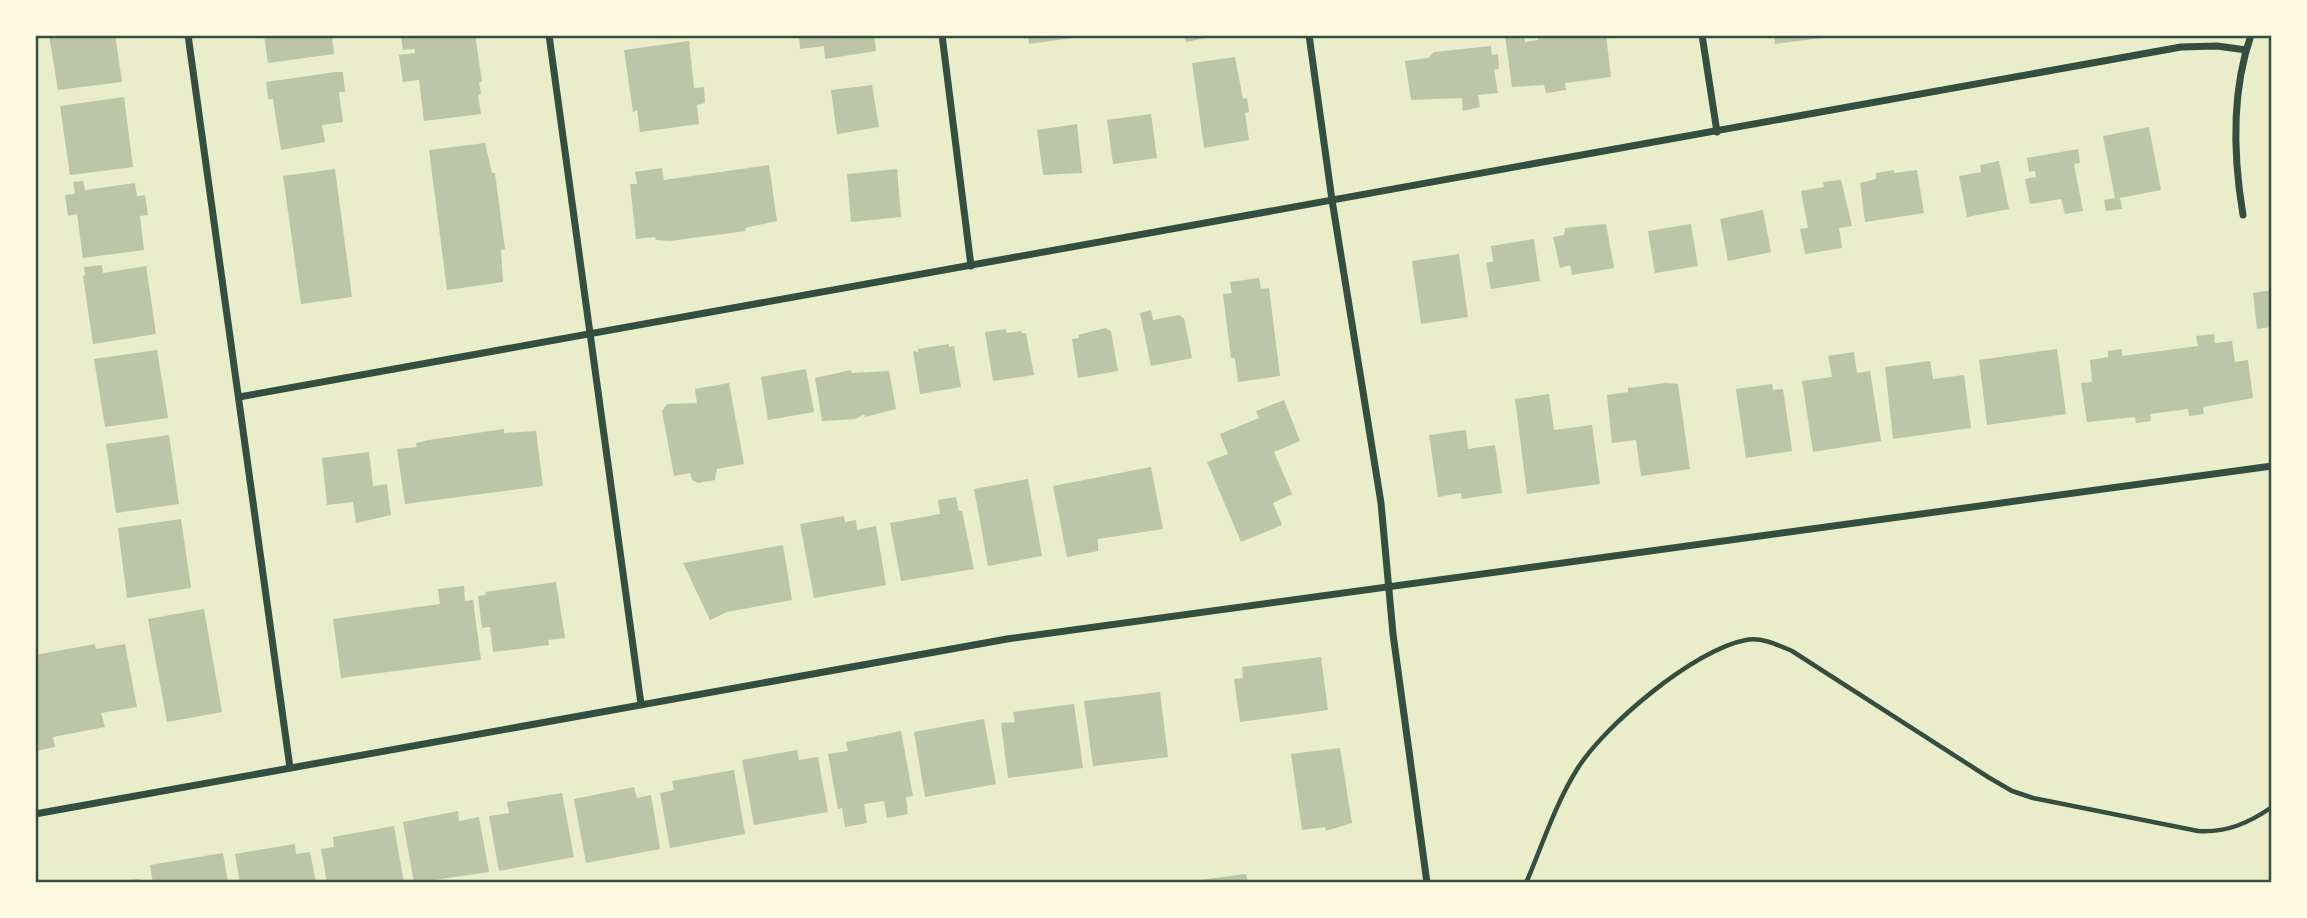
<svg xmlns="http://www.w3.org/2000/svg" width="2307" height="918" viewBox="0 0 2307 918" font-family="Lora,serif">
<style>
.building{fill:#bcc5a7}
.lines{fill:none;stroke-linecap:round;stroke-linejoin:round}
.path{stroke:#344e41;stroke-width:4.5}
.minor{stroke:#344e41;stroke-width:7}
.neatline{fill:none;stroke:#344e41;stroke-width:2.5}
</style>
<rect width="100%" height="100%" fill="#e9edc9"/>
<g class="building">
<path d="M49 35H115L122 82 58 90Z"/>
<path d="M264 35H332L334 54 268 63Z"/>
<path d="M401 35H475L482 82H479L481 94 478 95 481 114 424 121 419 80 403 82 399 55 415 53V49L403 50Z"/>
<path d="M799 35H874L876 51 825 59 824 46 800 49Z"/>
<path d="M1028 35H1071L1072 38 1029 44Z"/>
<path d="M1184 35H1215V36L1186 42Z"/>
<path d="M1505 35H1524L1525 42 1538 40V35H1606L1611 77 1565 83 1566 90 1546 93 1544 85 1512 87Z"/>
<path d="M1774 35H1821V38L1775 44Z"/>
<path d="M689 41 694 88 704 87 705 103 697 105 699 124 640 132 637 110 633 112 624 50Z"/>
<path d="M1491 46 1492 55 1498 54 1499 69 1494 70 1498 93 1478 95 1480 107 1463 111 1462 98 1411 100 1405 61 1428 58 1434 52Z"/>
<path d="M1235 57 1243 99 1247 98 1249 112 1245 113 1249 140 1204 148 1192 63Z"/>
<path d="M336 72H343L345 92H339L343 122 322 125 325 142 281 150 273 99H268L266 82Z"/>
<path d="M872 85 879 127 837 134 831 90Z"/>
<path d="M124 97 133 167 70 175 60 106Z"/>
<path d="M1151 114 1157 158 1113 164 1107 120Z"/>
<path d="M1077 124 1082 173 1043 175 1037 130Z"/>
<path d="M2149 127 2161 190 2120 198 2122 209 2106 211 2104 200 2115 198 2103 136Z"/>
<path d="M485 143 492 173H495L505 249 501 250 503 282 447 290 429 150Z"/>
<path d="M2078 149 2080 163 2074 164 2083 211 2065 214 2061 199 2030 204 2025 179 2036 177 2035 171 2029 172 2027 158Z"/>
<path d="M1999 161 2009 209 1967 217 1959 176 1981 172 1980 165Z"/>
<path d="M769 165 777 221 745 228 746 231 670 241 656 240 655 237 636 239 630 184H637L635 172 662 168 664 180Z"/>
<path d="M335 169 352 297 301 304 283 176Z"/>
<path d="M897 169 901 217 851 222 847 174Z"/>
<path d="M1894 170V173L1917 170 1924 213 1865 222 1860 183 1876 179V173Z"/>
<path d="M1841 180 1852 226 1839 228 1842 248 1805 254 1800 229 1808 228 1801 191 1824 187 1823 182Z"/>
<path d="M83 181 85 190 135 183 137 196 145 195 148 215 140 216 144 250 83 258 77 214 68 216 65 195 75 194 73 182Z"/>
<path d="M1763 210 1771 252 1728 261 1720 219Z"/>
<path d="M1606 224 1614 268 1572 275 1570 265 1560 268 1553 237 1564 235 1565 228Z"/>
<path d="M1691 224 1698 266 1655 273 1648 231Z"/>
<path d="M1534 239 1540 281 1491 289 1486 263 1493 261 1491 246Z"/>
<path d="M1459 254 1468 317 1421 324 1412 261Z"/>
<path d="M102 265 103 273 146 266 156 334 93 344 83 276 85 275 84 267Z"/>
<path d="M1259 278 1261 289 1269 288 1280 376 1238 382 1235 358H1231L1223 294 1232 293 1230 282Z"/>
<path d="M2272 290V327L2257 329 2253 293Z"/>
<path d="M1151 310 1153 320 1179 315 1184 318 1192 358 1151 366 1140 313Z"/>
<path d="M1105 328 1111 331 1118 371 1078 378 1072 339 1079 338 1078 335Z"/>
<path d="M1006 329V333L1022 331 1021 333H1026L1034 375 993 381 985 332Z"/>
<path d="M2214 334 2215 343 2232 341 2235 362 2248 360 2253 398 2203 407 2204 414 2189 416 2188 409 2150 414 2151 421 2136 423 2135 417 2087 422 2081 383 2092 382 2090 360 2108 357V351L2122 349V356L2198 346 2196 336Z"/>
<path d="M949 344V347L954 346 961 387 920 394 913 351 918 352V349Z"/>
<path d="M2057 349 2066 414 1987 425 1979 360Z"/>
<path d="M157 350 168 418 105 427 94 359Z"/>
<path d="M1854 352 1857 373 1870 371 1881 441 1813 452 1802 381 1832 377 1828 356Z"/>
<path d="M1930 361 1933 379 1964 375 1971 428 1893 439 1885 367Z"/>
<path d="M806 369 814 412 768 420 761 377Z"/>
<path d="M851 370 852 373 889 371 896 409 865 417 864 414 856 419 822 421 815 378Z"/>
<path d="M729 383 744 464 717 469 715 480 698 483 692 480 690 473 674 476 662 411 667 404 697 403 695 389Z"/>
<path d="M1666 383 1678 384 1690 469 1641 476 1636 440 1612 443 1607 395 1628 392V388Z"/>
<path d="M1772 384 1773 390 1783 389 1792 451 1746 458 1736 389Z"/>
<path d="M1549 394 1554 430 1592 425 1600 484 1527 494 1515 399Z"/>
<path d="M1284 400 1300 441 1274 452 1292 494 1273 503 1282 525 1241 542 1207 462 1228 454 1220 434 1259 418 1256 411Z"/>
<path d="M504 429V433L536 431 543 486 405 504 397 449 417 447 416 443 429 440Z"/>
<path d="M1466 430 1468 449 1495 445 1502 493 1462 499 1461 493 1438 497 1429 435Z"/>
<path d="M169 435 179 504 116 513 106 444Z"/>
<path d="M369 452 373 486 387 484 391 515 356 523 353 502 327 505 322 458Z"/>
<path d="M1151 467 1163 529 1098 539V551L1067 557 1053 486Z"/>
<path d="M1028 479 1042 556 988 566 974 489Z"/>
<path d="M956 497 959 511H962L974 569 901 581 890 523 940 514 938 500Z"/>
<path d="M844 516 845 522 856 520 857 530 876 526 886 585 814 598 800 524Z"/>
<path d="M181 519 191 588 127 598 118 528Z"/>
<path d="M783 545 792 600 727 612 710 620 683 563Z"/>
<path d="M556 582 565 638 548 640 549 645 493 652 490 627 482 628 478 596 486 595 485 592Z"/>
<path d="M464 586 465 601 473 600 481 660 341 678 333 619 440 604 438 589Z"/>
<path d="M204 609 222 712 167 722 148 619Z"/>
<path d="M95 644 96 649 125 644 137 707 101 713 105 727 53 737 55 747 36 751 35 655Z"/>
<path d="M1321 657 1328 710 1240 722 1234 679 1243 678 1242 667Z"/>
<path d="M1160 692 1168 757 1093 766 1084 701Z"/>
<path d="M1074 704 1083 768 1008 778 1001 723 1015 722 1013 712Z"/>
<path d="M984 719 996 784 925 797 914 732Z"/>
<path d="M901 731 913 796 906 797 908 814 887 818 884 801 864 804 867 823 845 827 842 808 838 809 828 754 848 751 846 742Z"/>
<path d="M1340 748 1352 823 1326 831 1325 827 1302 830 1291 754Z"/>
<path d="M797 750 799 760 818 757 828 812 754 825 742 760Z"/>
<path d="M734 770 745 834 670 848 660 793 674 790 672 781Z"/>
<path d="M634 787 637 798 651 795 660 849 586 863 574 799Z"/>
<path d="M562 793 574 857 499 871 489 816 509 813 507 802Z"/>
<path d="M458 811 459 821 479 817 489 872 414 883 403 822Z"/>
<path d="M394 826 404 883H327L321 849 334 847 333 837Z"/>
<path d="M295 844 296 854 310 852 316 883H240L235 854Z"/>
<path d="M223 853 228 883H153L150 865Z"/>
<path d="M1246 874 1248 883H1192V881Z"/>
<path d="M139 879V883H113L112 881Z"/>
</g>
<g class="lines">
<path class="path" d="M1526 883C1542 846 1555 805 1576 771 1602 727 1695 649 1746 640 1762 637 1778 645 1792 651L1988 777 2012 791 2033 798 2198 831C2226 833 2249 823 2272 807"/>
<g class="minor">
<path d="M188 35 290 768"/>
<path d="M549 35 641 704"/>
<path d="M942 35 971 266"/>
<path d="M1309 35 1332 200 1381 503 1393 634 1427 883"/>
<path d="M1702 35 1717 132"/>
<path d="M2243 215C2233 155 2231 93 2251 35"/>
<path d="M239 397 2181 47 2217 46 2246 50"/>
<path d="M35 814 1007 639 2272 466"/>
</g>
</g>
<rect width="2307" height="918" fill="none" stroke="#fefae0" stroke-width="74"/>
<rect x="37" y="37" width="2233" height="844" class="neatline"/>
</svg>
